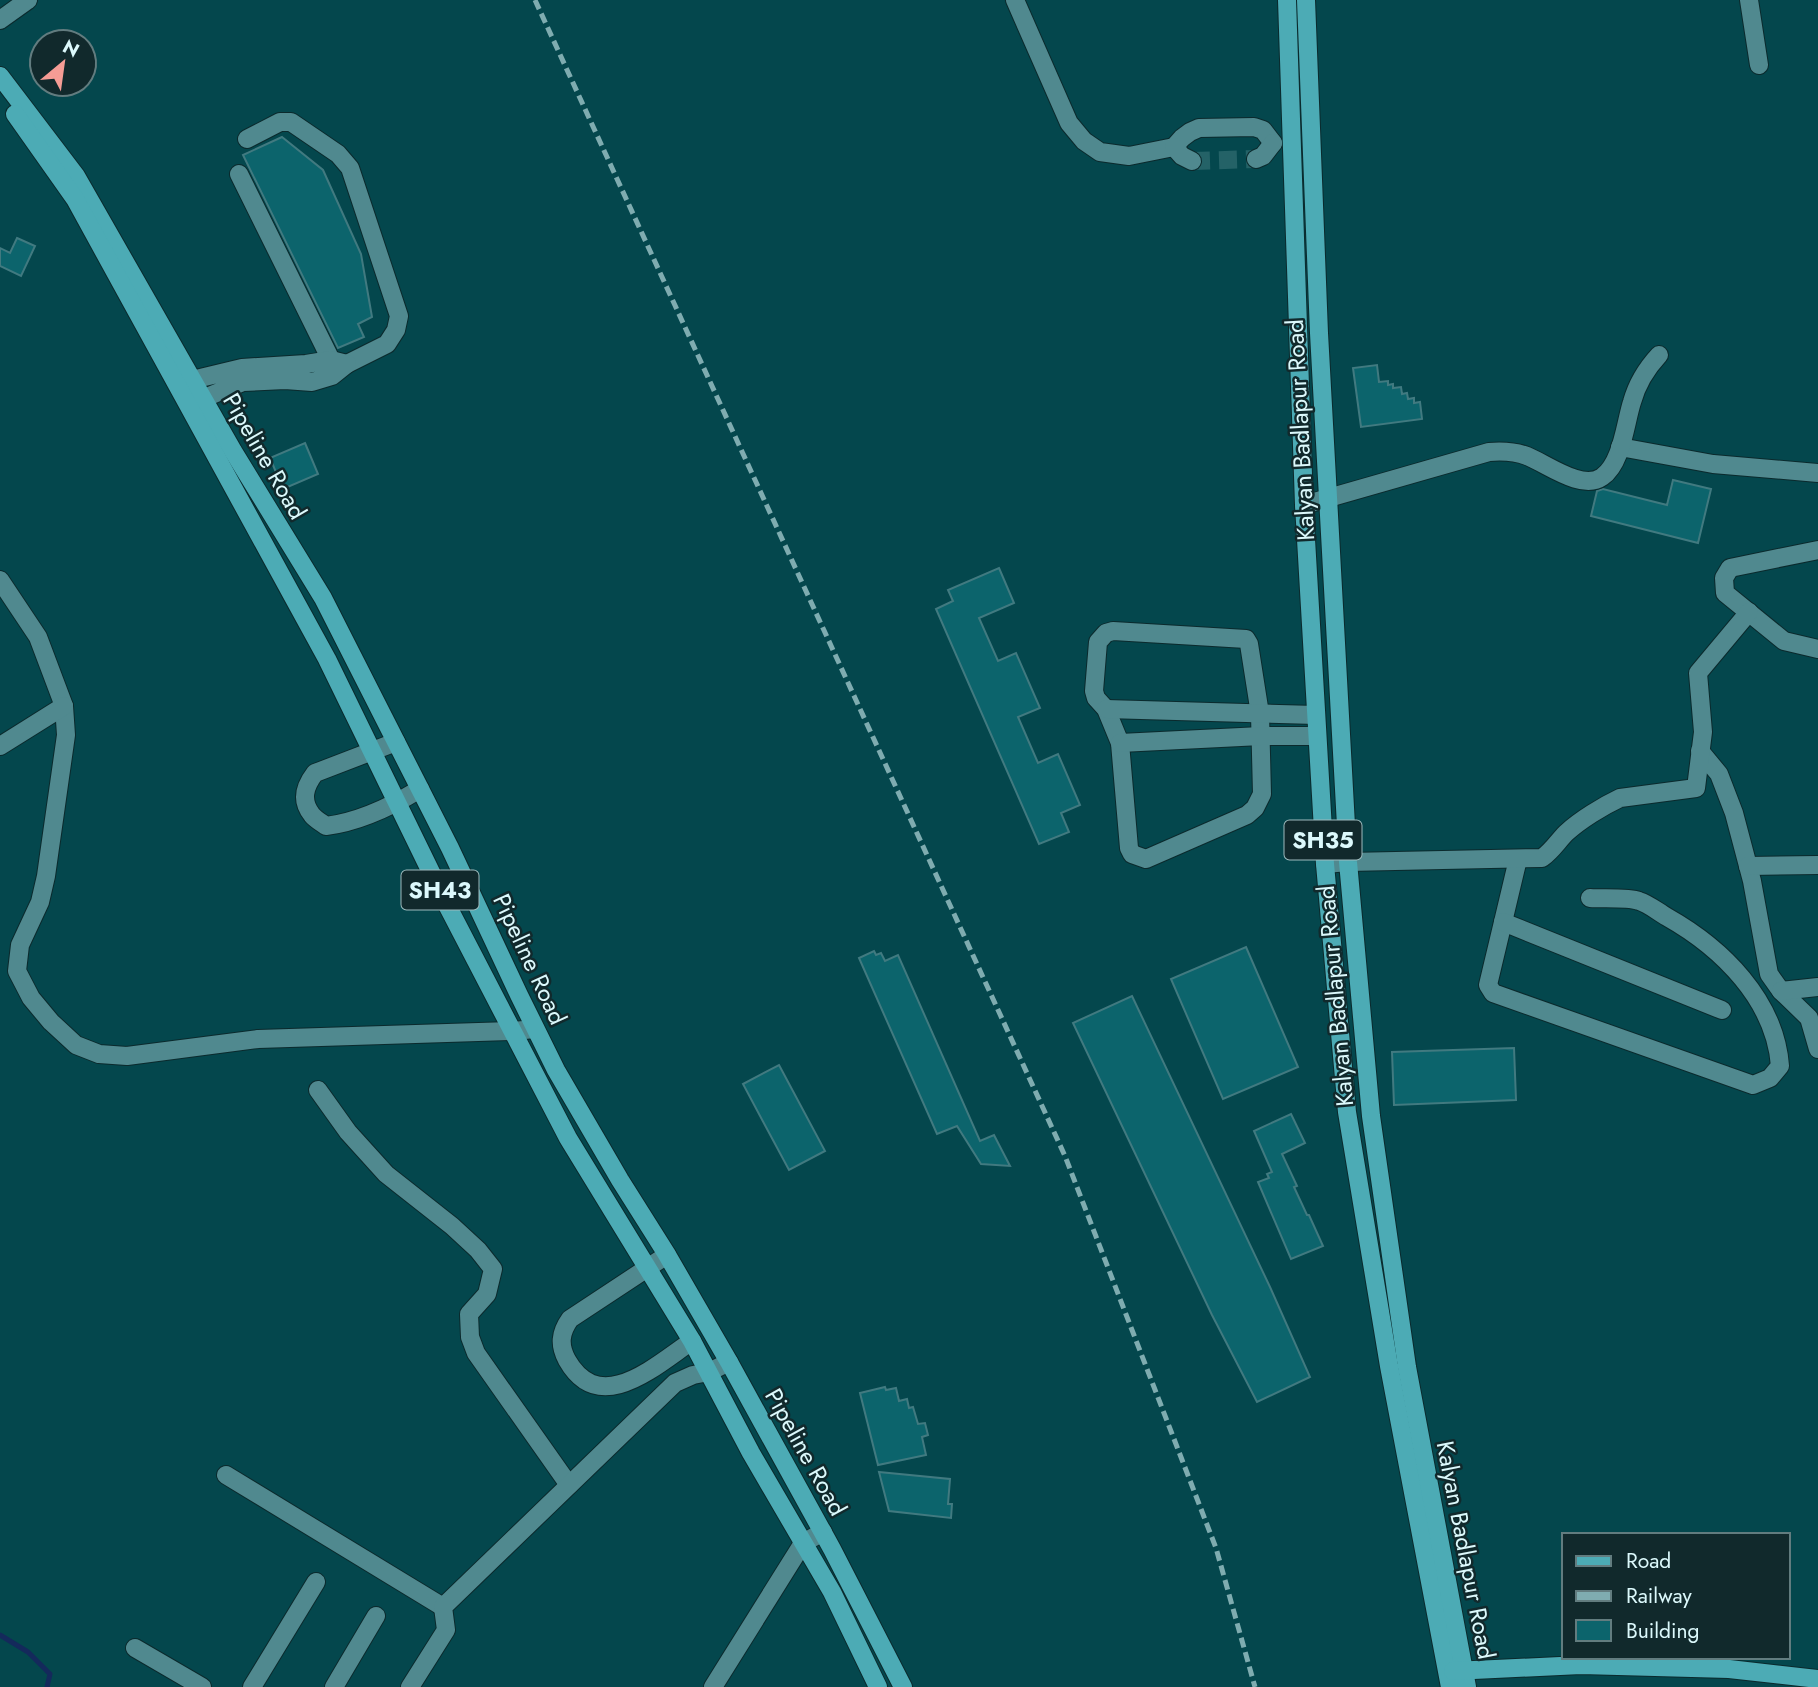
<svg xmlns="http://www.w3.org/2000/svg" width="1818" height="1687" viewBox="0 0 1818 1687" font-family="Jost,sans-serif">
<style>
.lines{fill:none;stroke-linecap:round;stroke-linejoin:round}
.stream{stroke:#14295b;stroke-width:5}
.building{fill:#0c646c;stroke:#417a80;stroke-width:2}
.minor-tunnel{stroke:#246267;stroke-width:18;stroke-dasharray:18 9;stroke-linecap:butt}
.minor-casing{stroke:#0b2a2d;stroke-width:20}
.major-casing{stroke:#0b2a2d;stroke-width:20}
.minor{stroke:#50898f;stroke-width:18}
.major{stroke:#4cabb5;stroke-width:18}
.rail{stroke:#7facb0;stroke-width:5;stroke-dasharray:10 5;stroke-linecap:butt}
.labels{text-anchor:middle;dominant-baseline:central;stroke-width:5;stroke-linejoin:round;paint-order:stroke}
.shield{fill:#11292c;stroke:#9fbbbe;stroke-width:2}
.shield-label{font-size:23px;font-weight:bold;fill:#dcf9fc}
.street-label{font-size:24px;fill:#dcf9fc;stroke:#11292c}
</style>
<rect width="100%" height="100%" fill="#04474d"/>
<g class="lines">
<path class="stream" d="M0 1635 28 1652 50 1674 47 1687"/>
</g>
<g class="building">
<path d="M282 137 323 170 361 254 372 317 358 324 364 337 338 348 243 155Z"/>
<path d="M17 238 35 246 21 276 0 266V248L10 253Z"/>
<path d="M1377 365 1379 382 1388 381V385L1393 384V388L1401 387 1402 394 1407 393 1408 399 1414 398V403L1420 402 1422 419 1361 427 1353 368Z"/>
<path d="M305 443 318 474 283 489 270 458Z"/>
<path d="M1673 480 1711 489 1698 543 1591 516 1597 491 1603 489 1667 505Z"/>
<path d="M999 568 1014 603 979 618 998 661 1016 653 1040 708 1018 717 1038 763 1058 754 1080 805 1061 813 1069 832 1039 844 936 609 953 601 948 590Z"/>
<path d="M1246 947 1298 1067 1223 1099 1171 979Z"/>
<path d="M874 951 876 955 881 953 885 961 898 955 980 1141 994 1135 1010 1166 981 1164 957 1126 937 1134 859 958Z"/>
<path d="M1132 996 1270 1287 1310 1377 1257 1402 1212 1315 1073 1023Z"/>
<path d="M1514 1048 1516 1100 1394 1105 1392 1052Z"/>
<path d="M779 1065 825 1151 789 1170 743 1084Z"/>
<path d="M1291 1114 1305 1143 1282 1154 1297 1186 1294 1187 1307 1215H1309L1323 1246 1291 1259 1258 1182 1269 1178 1267 1174 1272 1172 1254 1131Z"/>
<path d="M885 1387 886 1390 896 1388 899 1401 907 1399 909 1408 913 1407 918 1424 925 1423 928 1435 922 1437 926 1455 878 1465 860 1393Z"/>
<path d="M879 1472 950 1479 948 1504H952L951 1518 889 1511Z"/>
</g>
<g class="lines">
<path class="minor-tunnel" d="M1192 161 1256 159"/>
<defs>
<g id="minor">
<path d="M1015 0 1069 123 1084 141 1100 152 1129 156 1174 147 1182 138 1190 132 1199 128 1254 127 1263 130 1273 143"/>
<path d="M1749 0 1759 65"/>
<path d="M0 20 28 0"/>
<path d="M247 139 280 122H291L338 154 350 168 399 316 396 330 387 344 347 364"/>
<path d="M1174 147 1182 156 1192 161"/>
<path d="M1256 159 1263 156 1273 143"/>
<path d="M239 174 331 360"/>
<path d="M181 385 192 380 242 368 306 364 331 360 347 364 332 376 312 382 285 380 243 382 190 404"/>
<path d="M1620 447 1713 464 1818 473"/>
<path d="M1304 505 1489 452C1502 451 1514 451 1527 456 1547 464 1582 491 1602 477 1622 463 1625 424 1632 402 1637 384 1646 369 1659 355"/>
<path d="M1818 550 1730 568 1724 578 1725 593 1784 641 1818 649"/>
<path d="M0 580 38 637 64 706 66 735 46 876 40 902 20 945 17 971 31 998 51 1022 76 1045 99 1054 127 1056 258 1039 513 1031 535 1029"/>
<path d="M1113 631 1246 639 1249 644 1260 714 1262 794 1255 808 1247 815 1146 859 1132 854 1129 848 1120 743 1106 709 1096 698 1094 691 1098 642 1106 633Z"/>
<path d="M1106 709 1316 715"/>
<path d="M396 742 315 773C305 786 300 800 312 815 315 819 322 823 326 826 359 822 392 806 420 789"/>
<path d="M1120 743 1261 736H1317"/>
<path d="M0 746 64 706"/>
<path d="M1700 751 1719 774 1734 813 1752 881 1769 974 1781 991 1809 1018 1818 1049"/>
<path d="M1518 859 1488 985 1493 993 1753 1085 1770 1078 1780 1066C1775 1000 1722 948 1667 917 1658 912 1649 904 1639 901 1628 897 1603 899 1590 898"/>
<path d="M1325 864 1348 862 1542 858C1552 851 1558 841 1566 833 1580 820 1603 806 1620 798L1696 788 1703 732 1698 673 1749 612"/>
<path d="M1748 866 1818 865"/>
<path d="M1503 922 1722 1010"/>
<path d="M1781 991 1818 987"/>
<path d="M318 1090 348 1132 386 1174 452 1226 478 1250 493 1269 487 1294 469 1314 470 1337 476 1353 569 1485"/>
<path d="M667 1255 570 1319C560 1333 559 1345 567 1360 600 1418 656 1365 692 1341"/>
<path d="M226 1475 443 1607"/>
<path d="M135 1648 202 1687"/>
<path d="M252 1687 316 1582"/>
<path d="M334 1687 376 1616"/>
<path d="M410 1687 446 1630 443 1607 675 1383 693 1375 709 1372 729 1362"/>
<path d="M713 1687 803 1543 823 1532"/>
</g>
<g id="major">
<path d="M1287 0 1304 505 1325 864 1347 1112 1389 1366 1450 1687"/>
<path d="M1306 0 1319 333 1348 862 1371 1116 1407 1367 1467 1687"/>
<path d="M0 76 76 176 233 451 323 598 450 848 519 995 556 1070 620 1180 666 1253 729 1362 832 1549 903 1687"/>
<path d="M15 114 75 199 188 405 327 659 446 903 568 1138 692 1341 751 1453 832 1592 878 1687"/>
<path d="M1453 1671 1581 1665 1729 1669 1818 1679"/>
</g>
</defs>
<use href="#minor" class="minor-casing"/>
<use href="#major" class="major-casing"/>
<use href="#minor" class="minor"/>
<use href="#major" class="major"/>
<path class="rail" d="M535 0 1065 1156 1216 1548 1255 1687"/>
</g>
<g class="labels">
<g class="shield">
<rect x="1284.5" y="820.5" width="77" height="39" rx="5"/>
<rect x="401.5" y="870.5" width="77" height="39" rx="5"/>
</g>
<g class="shield-label">
<text x="1323" y="840">SH35</text>
<text x="440" y="890">SH43</text>
</g>
<g class="street-label">
<text transform="translate(1300 430) rotate(-93)">Kalyan Badlapur Road</text>
<text transform="translate(265 456) rotate(60)">Pipeline Road</text>
<text transform="translate(530 959) rotate(65)">Pipeline Road</text>
<text transform="translate(1335 996) rotate(-95)">Kalyan Badlapur Road</text>
<text transform="translate(806 1452) rotate(61)">Pipeline Road</text>
<text transform="translate(1466 1550) rotate(79)">Kalyan Badlapur Road</text>
</g>
</g>
<rect x="1562" y="1533" width="228" height="126" fill="#11292c" stroke="#627c7f" stroke-width="2"/>
<rect x="1576" y="1556" width="35" height="10" fill="#4cabb5" stroke="#627c7f" stroke-width="2"/>
<text x="1626" y="1568" font-size="21" fill="#dcf9fc">Road</text>
<rect x="1576" y="1591" width="35" height="10" fill="#7facb0" stroke="#627c7f" stroke-width="2"/>
<text x="1626" y="1603" font-size="21" fill="#dcf9fc">Railway</text>
<rect x="1576" y="1620" width="35" height="21" fill="#0c646c" stroke="#627c7f" stroke-width="2"/>
<text x="1626" y="1638" font-size="21" fill="#dcf9fc">Building</text>
<g transform="translate(63 63) rotate(29)"><circle r="33" fill="#11292c" stroke="#627c7f" stroke-width="2"/>
<path d="M0-5L12 26L0 18L-12 26Z" fill="#f59c95"/>
<text y="-10" font-size="19" font-weight="bold" text-anchor="middle" fill="#dcf9fc">N</text>
</g>
</svg>
